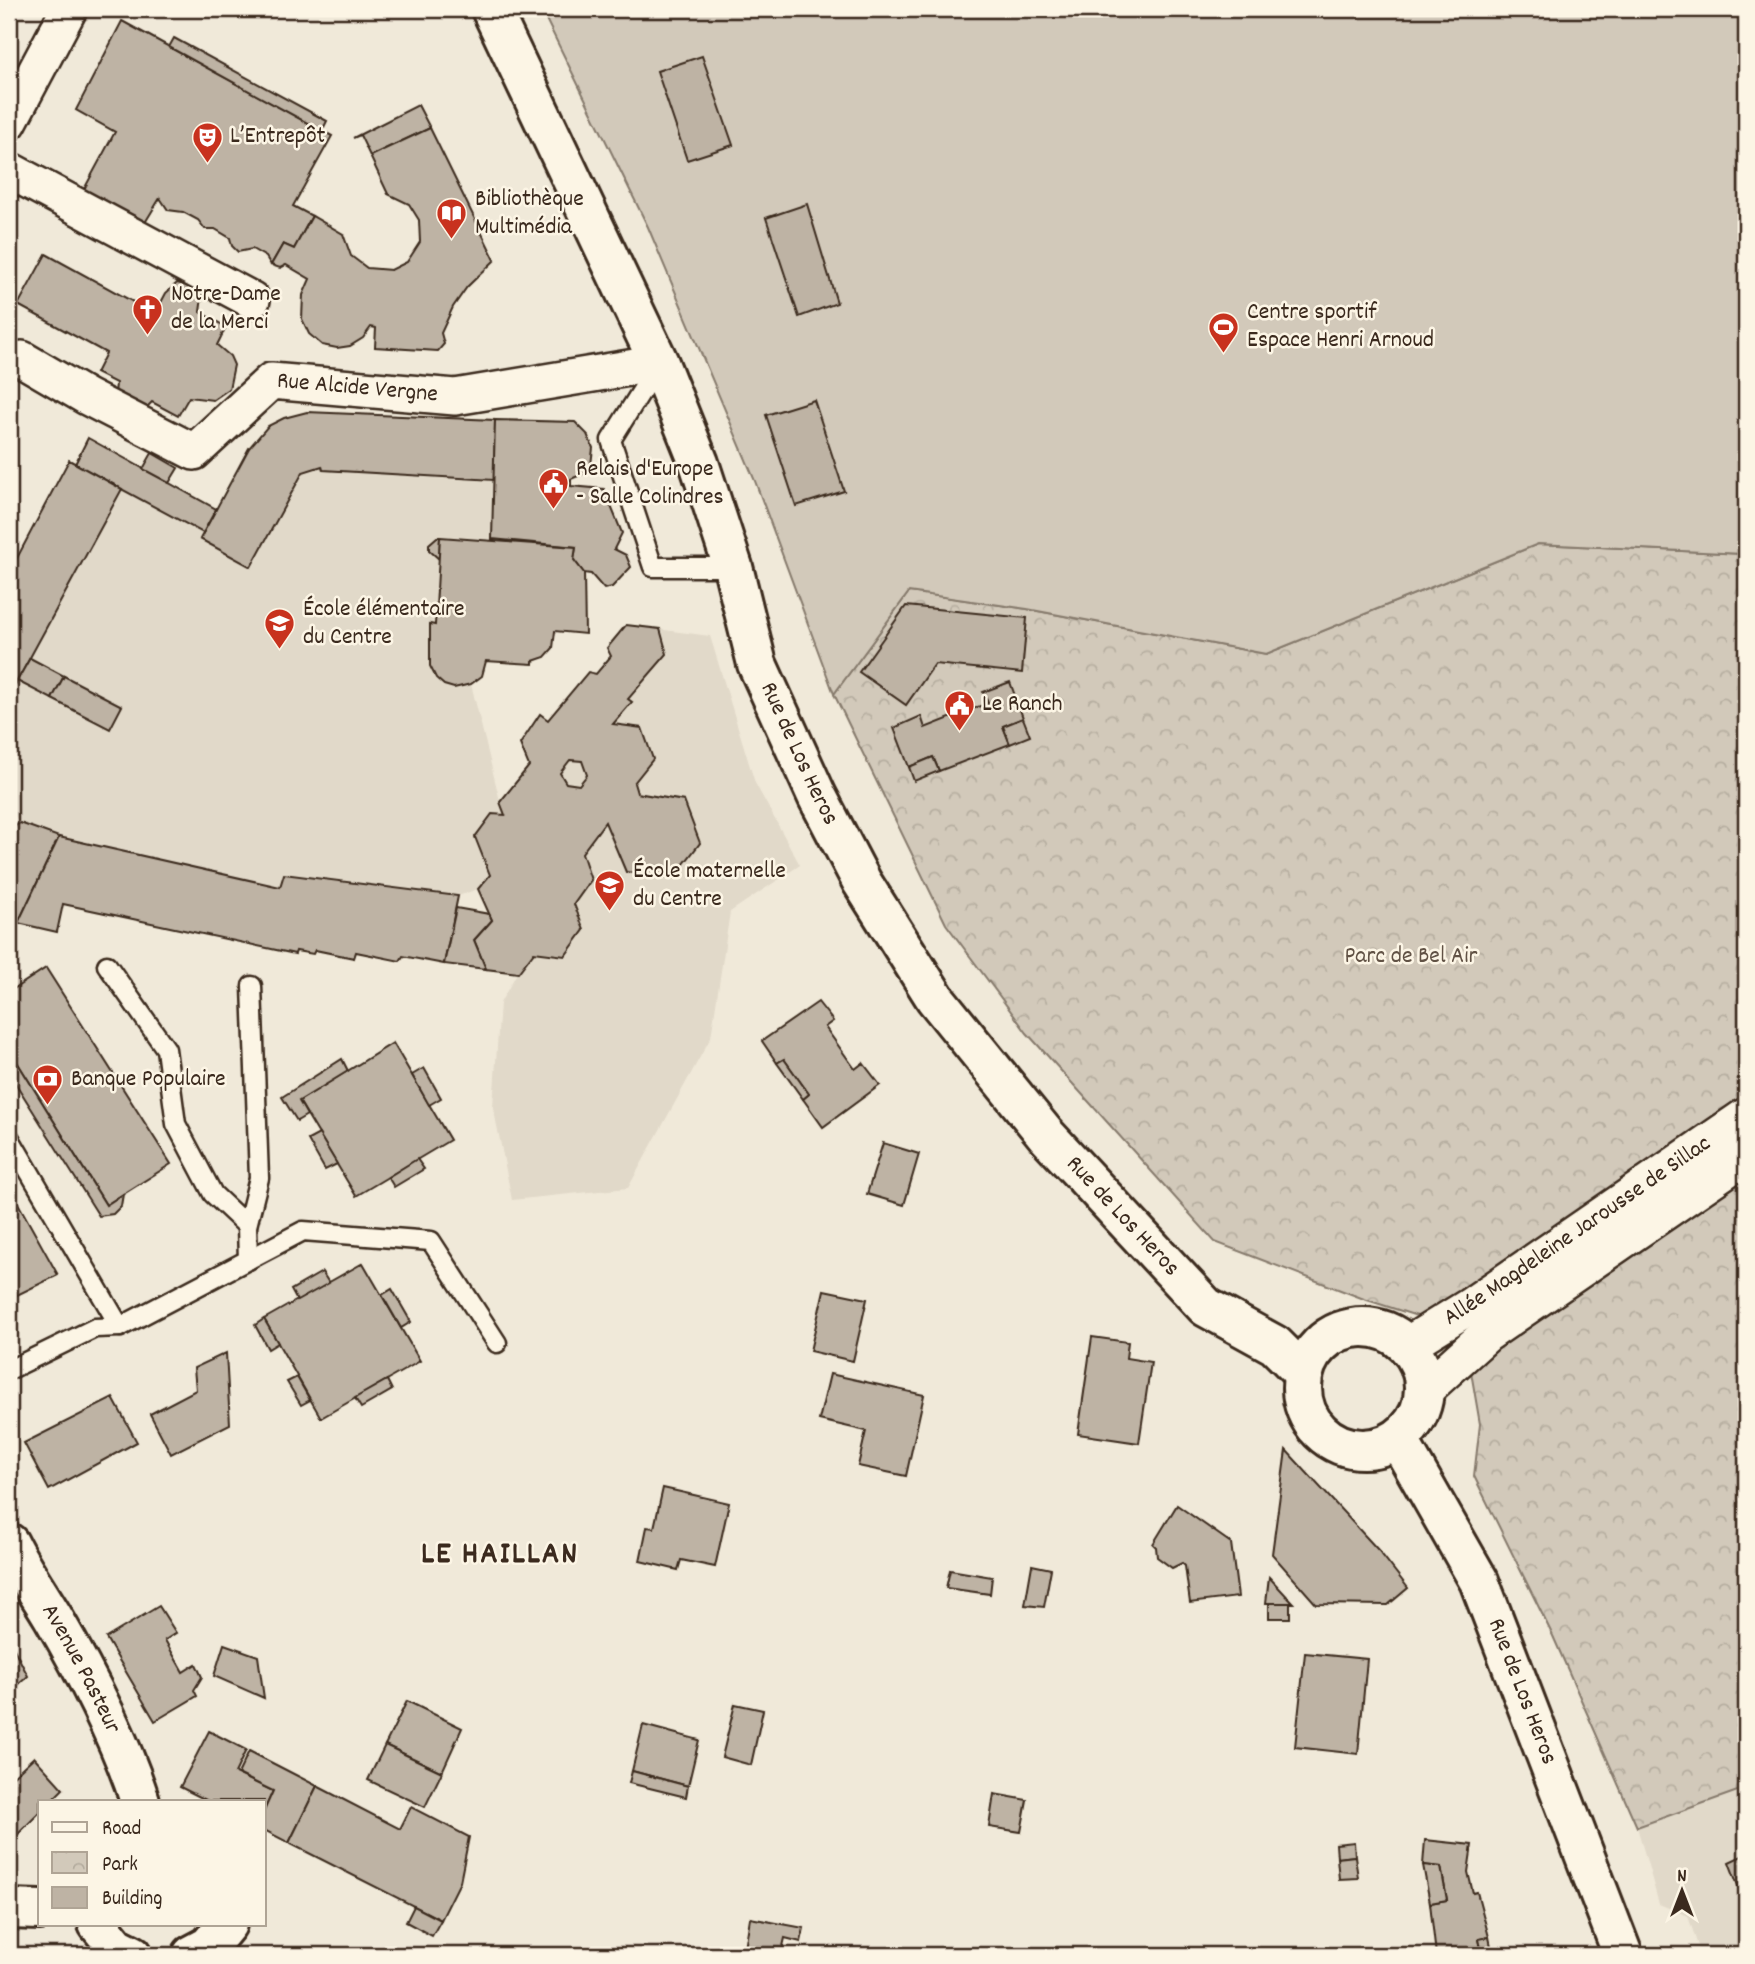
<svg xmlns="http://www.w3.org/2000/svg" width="1755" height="1964" viewBox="0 0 1755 1964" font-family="Dekko,sans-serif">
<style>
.built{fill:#e1d9c9}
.park{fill:url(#park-crowns);stroke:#867a6c;stroke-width:2}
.pitch{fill:#d2c9ba;stroke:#867a6c;stroke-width:2}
.building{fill:#beb3a4;stroke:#3b2a1e;stroke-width:2;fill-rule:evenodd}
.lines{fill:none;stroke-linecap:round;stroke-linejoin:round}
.lane-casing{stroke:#3b2a1e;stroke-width:23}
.street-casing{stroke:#3b2a1e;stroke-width:40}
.secondary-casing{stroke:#3b2a1e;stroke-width:44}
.lane{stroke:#fcf5e5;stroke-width:18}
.street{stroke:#fcf5e5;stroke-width:35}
.secondary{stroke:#fcf5e5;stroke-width:38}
.labels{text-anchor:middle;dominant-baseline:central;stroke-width:5;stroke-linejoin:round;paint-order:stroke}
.poi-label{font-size:24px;fill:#3b2a1e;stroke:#fcf5e5;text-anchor:start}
.street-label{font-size:24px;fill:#3b2a1e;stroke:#fcf5e5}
.park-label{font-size:24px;fill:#615245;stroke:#fcf5e5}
.district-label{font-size:32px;font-weight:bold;letter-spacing:2px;fill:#3b2a1e;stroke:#fcf5e5}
</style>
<defs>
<pattern id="park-crowns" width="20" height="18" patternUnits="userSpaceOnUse" patternTransform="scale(1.75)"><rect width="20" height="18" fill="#d2c9ba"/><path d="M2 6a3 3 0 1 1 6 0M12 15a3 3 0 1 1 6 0" fill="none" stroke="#b5ad9f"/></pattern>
</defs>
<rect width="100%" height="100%" fill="#f0e9d9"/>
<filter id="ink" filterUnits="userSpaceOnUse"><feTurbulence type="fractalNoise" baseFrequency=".0143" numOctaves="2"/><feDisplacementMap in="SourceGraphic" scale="14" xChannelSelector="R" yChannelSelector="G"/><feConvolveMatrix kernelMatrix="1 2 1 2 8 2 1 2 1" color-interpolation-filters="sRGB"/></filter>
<g filter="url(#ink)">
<g class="built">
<path d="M307 412 495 420 494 480 576 547 574 560 584 573 585 634 555 631 553 648 533 664 486 661 482 676 471 684 500 801 528 766 520 744 540 714 548 719 588 672 596 674 611 656 607 648 626 625 710 636 755 783 800 865 730 912 711 1037 628 1188 512 1200 493 1106 500 1003 517 973 478 889 458 896 285 874 280 887 59 837 20 823 9 809V573L69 460 75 463 88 438 216 509 249 448 268 426 284 418Z"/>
<path d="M1746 1788V1955H1701L1688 1916 1659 1904 1637 1827Z"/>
</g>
<path class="park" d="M1538 544 1744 554 1746 558V1788L1637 1827 1553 1636 1474 1476 1480 1424 1464 1331 1364 1299 1215 1242 1027 1033 946 924 834 694 909 592 1027 609 1266 654Z"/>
<path class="pitch" d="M541 9H1746V558L1743 554 1538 544 1266 654 1027 609 909 592 834 694 755 481 648 227Z"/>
<g class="building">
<path d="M122 21 332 136 293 206 312 216 294 249 283 244 271 265 266 257 252 249 238 252 232 246 230 238 215 229H205L198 220 183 212 168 210 160 198 143 226 82 193 115 132 76 110Z"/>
<path d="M174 38 327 121 322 131 169 47Z"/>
<path d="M702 56 733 145 687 160 657 71Z"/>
<path d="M418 105 430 128 370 156 360 135 353 138Z"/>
<path d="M430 128 495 260 467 287 453 307 441 333 444 344 438 351 375 347 376 328 371 327 363 338 350 346 337 348 322 345 309 334 302 319 303 295 310 279 286 265 280 268 271 265 283 244 294 249 312 216 343 234 351 256 367 268 391 270 407 262 420 242 419 220 409 204 388 194 370 156Z"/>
<path d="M807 204 837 303 799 317 766 218Z"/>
<path d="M46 254 155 314 166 293 177 283 197 288 202 297 200 312 226 327 217 345 230 356 234 365 229 389 213 400 189 397 178 416 152 402 144 410 115 394 116 383 96 373 106 353 18 305Z"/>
<path d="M814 400 844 491 796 506 766 415Z"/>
<path d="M307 412 495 420 494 480 323 470 322 466 303 472 251 567 200 539 249 448 268 426 284 418Z"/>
<path d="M495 420 575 422 587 434 593 448 591 465 583 474 571 479V486L604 489 622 533 614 549 626 555 631 567 612 587 604 589 591 574 584 573 574 560 576 547 492 539Z"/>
<path d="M88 438 216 509 203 533 75 464Z"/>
<path d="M152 453 178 468 169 483 143 469Z"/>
<path d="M69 460 122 489 9 696V573Z"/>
<path d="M437 537H440L439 559 429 550V544Z"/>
<path d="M440 537 576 547 574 560 584 573 585 634 555 631 553 648 545 657 533 661V664L486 661 482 676 471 684 454 688 444 685 436 678 430 666V624L435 625Z"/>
<path d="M906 606 1027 618 1022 673 935 664 906 705 859 672Z"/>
<path d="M626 625 660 629 667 654 628 699 632 702 613 724 642 728 653 759 634 783 637 793 684 801 700 843 673 878 626 872 605 822 582 853 591 880 574 904 584 930 565 956 534 952 518 973 486 969 474 940 492 920 478 889 490 875 475 837 492 814 505 815 500 802 529 766 520 744 540 714 548 720 588 672 596 674 611 656 607 648ZM570 760 582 761 587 775 579 785 566 783 560 773Z"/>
<path d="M30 658 64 676 52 699 17 681Z"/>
<path d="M64 676 122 706 110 729 52 699Z"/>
<path d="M1010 682 1023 718 1003 726 1010 744 939 771 933 757 909 767 894 728 921 716 925 728 988 703 983 692Z"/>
<path d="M1023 718 1030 736 1010 744 1003 726Z"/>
<path d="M933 757 939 771 914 781 909 767Z"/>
<path d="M20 823 59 837 18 923 9 920V830Z"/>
<path d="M59 837 280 887 284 874 458 896 444 964 403 956 400 961 356 952 354 958 315 950 313 954 296 951 295 954 63 904 57 932 18 923Z"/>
<path d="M456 908 489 914 492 920 474 940 486 969 444 964Z"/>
<path d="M46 968 171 1164 106 1205 9 1049V992Z"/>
<path d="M818 1002 833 1021 825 1027 855 1069 863 1063 880 1085 823 1127 803 1099 809 1094 784 1059 777 1063 762 1041Z"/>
<path d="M393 1043 450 1140 356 1196 299 1101Z"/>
<path d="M9 1049 106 1205 123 1194 121 1206 113 1214 99 1216 9 1073Z"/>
<path d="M342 1059 348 1071 299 1101 307 1115 297 1121 282 1097Z"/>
<path d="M784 1059 809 1094 803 1099 777 1063Z"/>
<path d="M424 1068 441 1098 429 1105 412 1075Z"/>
<path d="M319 1134 337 1164 325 1170 308 1140Z"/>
<path d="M883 1143 919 1154 904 1205 867 1194Z"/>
<path d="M417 1159 424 1169 394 1187 388 1177Z"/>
<path d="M9 1187 58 1275 9 1299Z"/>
<path d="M363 1263 420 1361 321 1418 264 1319Z"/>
<path d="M322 1272 329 1283 297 1301 291 1290Z"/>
<path d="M392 1289 411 1322 401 1328 382 1295Z"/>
<path d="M824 1290 867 1299 853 1361 810 1351Z"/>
<path d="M264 1319 278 1343 268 1349 255 1325Z"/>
<path d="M1092 1337 1128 1342 1126 1358 1151 1362 1139 1443 1078 1434Z"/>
<path d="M226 1353 230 1424 171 1454 150 1414 196 1390 194 1368Z"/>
<path d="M830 1374 924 1395 906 1476 858 1466 866 1431 819 1420Z"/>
<path d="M297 1377 310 1400 301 1405 287 1382Z"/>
<path d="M387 1380 392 1390 361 1408 355 1398Z"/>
<path d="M113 1398 137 1442 49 1490 24 1443Z"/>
<path d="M1286 1450 1379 1551 1408 1588 1388 1605 1316 1604 1272 1554Z"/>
<path d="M663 1488 729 1503 715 1567 681 1560 678 1570 640 1561 647 1527 654 1528Z"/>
<path d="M1177 1505 1231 1543 1238 1597 1190 1603 1185 1566 1182 1563 1172 1568 1157 1557 1156 1547 1153 1544Z"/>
<path d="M1032 1565 1051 1569 1044 1607 1025 1605Z"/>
<path d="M950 1570 992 1577 990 1594 946 1588Z"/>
<path d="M1269 1577 1293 1603H1266Z"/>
<rect x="1269" y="1603" width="21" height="15"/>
<path d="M159 1606 176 1633 165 1640 183 1672 196 1664 202 1677 194 1690 197 1696 155 1721 106 1638Z"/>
<path d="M9 1639 28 1676 9 1693Z"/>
<path d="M224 1644 258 1656 264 1698 214 1676Z"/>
<path d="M1305 1653 1367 1659 1358 1754 1295 1747Z"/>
<path d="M407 1701 462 1728 442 1772 385 1745Z"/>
<path d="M735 1704 763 1710 751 1765 722 1757Z"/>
<path d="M643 1725 699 1740 688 1786 632 1771Z"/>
<path d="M209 1731 246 1750 235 1773 273 1791 264 1811V1801H208L180 1787Z"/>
<path d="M385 1745 442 1772 425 1807 368 1780Z"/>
<path d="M249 1751 317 1786 289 1843 264 1830V1811L273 1791 238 1774Z"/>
<path d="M34 1757 63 1789 51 1801H40V1812L9 1843V1780Z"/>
<path d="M632 1771 688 1786 686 1797 629 1783Z"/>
<path d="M317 1786 400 1829 411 1807 469 1837 460 1882 441 1920 289 1843Z"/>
<path d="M994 1794 1027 1800 1021 1832 989 1827Z"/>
<path d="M1425 1840 1472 1845 1468 1872 1473 1893 1477 1892 1489 1937 1479 1939 1482 1953 1492 1951 1493 1955H1436L1430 1903 1447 1900 1441 1867 1423 1865Z"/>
<path d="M1354 1842 1355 1856 1337 1858 1336 1844Z"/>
<path d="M1746 1854V1895L1742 1896 1729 1862Z"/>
<path d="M1355 1856 1358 1878 1339 1879 1337 1858Z"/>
<path d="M1423 1865 1441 1867 1447 1900 1430 1903Z"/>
<path d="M414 1906 441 1920 432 1936 406 1922Z"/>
<path d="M750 1918 804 1928 801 1942 785 1938 781 1955 745 1949Z"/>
<path d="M1489 1937 1492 1951 1482 1953 1479 1939Z"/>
</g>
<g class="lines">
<defs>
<g id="lane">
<path d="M659 363 611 440 653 567H733"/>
<path d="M107 965 166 1049 176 1124 213 1194 247 1226"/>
<path d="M9 1137 120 1327"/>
<path d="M248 1260 247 1226 259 1178 252 986"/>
<path d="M9 1370 95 1328 120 1327 303 1231 431 1241 497 1343"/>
</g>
<g id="street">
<path d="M9 122 69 9"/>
<path d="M9 170 252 300"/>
<path id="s1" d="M22 359 87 397 194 452 271 381 455 397 659 363"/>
<path id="s2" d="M1407 1345 1470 1306 1746 1116"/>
<path d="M1425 1390 1487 1334 1746 1156"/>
</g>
<g id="secondary">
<path id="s3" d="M491 9 659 363 699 463 733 567 757 664 817 796 862 882 935 998 1046 1135 1206 1307 1275 1345 1303 1373"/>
<circle cx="1363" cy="1388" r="61"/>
<path id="s4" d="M1398 1439 1479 1581 1623 1955"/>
<path id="s5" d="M9 1543C22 1569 38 1592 53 1617 85 1672 121 1741 140 1801"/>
<path d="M9 1909 40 1910"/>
<path d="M98 1924 117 1947 133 1955"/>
<path d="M192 1955 209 1946 227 1924"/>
</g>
</defs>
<use href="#lane" class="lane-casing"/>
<use href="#street" class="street-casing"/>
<use href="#secondary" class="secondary-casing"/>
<use href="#lane" class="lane"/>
<use href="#street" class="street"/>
<use href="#secondary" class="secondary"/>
</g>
</g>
<defs>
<symbol id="theatre-pin" viewBox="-11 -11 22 30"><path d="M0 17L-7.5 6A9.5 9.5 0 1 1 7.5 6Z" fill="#c8321e" stroke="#fcf5e5"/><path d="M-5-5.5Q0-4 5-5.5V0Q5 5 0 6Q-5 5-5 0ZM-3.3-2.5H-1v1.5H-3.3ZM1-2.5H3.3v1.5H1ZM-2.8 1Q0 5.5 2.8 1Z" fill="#fff"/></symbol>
<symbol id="library-pin" viewBox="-11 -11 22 30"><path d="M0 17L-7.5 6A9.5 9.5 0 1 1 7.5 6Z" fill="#c8321e" stroke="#fcf5e5"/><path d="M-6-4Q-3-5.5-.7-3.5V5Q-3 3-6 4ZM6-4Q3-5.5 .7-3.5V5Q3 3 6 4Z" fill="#fff"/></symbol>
<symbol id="church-pin" viewBox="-11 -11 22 30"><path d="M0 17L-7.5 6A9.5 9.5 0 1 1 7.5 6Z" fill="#c8321e" stroke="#fcf5e5"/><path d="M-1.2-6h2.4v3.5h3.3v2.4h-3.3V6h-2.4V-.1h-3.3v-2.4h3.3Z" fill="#fff"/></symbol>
<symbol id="stadium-pin" viewBox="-11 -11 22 30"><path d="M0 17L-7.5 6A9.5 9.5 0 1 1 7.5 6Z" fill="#c8321e" stroke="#fcf5e5"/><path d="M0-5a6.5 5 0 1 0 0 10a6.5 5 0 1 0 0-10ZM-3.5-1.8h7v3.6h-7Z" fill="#fff"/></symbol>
<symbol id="civic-pin" viewBox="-11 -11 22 30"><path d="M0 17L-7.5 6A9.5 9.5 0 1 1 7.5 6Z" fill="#c8321e" stroke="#fcf5e5"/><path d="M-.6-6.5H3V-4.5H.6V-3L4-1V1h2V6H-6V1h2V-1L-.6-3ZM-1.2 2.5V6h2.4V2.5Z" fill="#fff"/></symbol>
<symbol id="school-pin" viewBox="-11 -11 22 30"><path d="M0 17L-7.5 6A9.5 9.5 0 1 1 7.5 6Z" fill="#c8321e" stroke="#fcf5e5"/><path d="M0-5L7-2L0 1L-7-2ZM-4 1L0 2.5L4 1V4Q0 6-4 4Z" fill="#fff"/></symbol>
<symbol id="bank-pin" viewBox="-11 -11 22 30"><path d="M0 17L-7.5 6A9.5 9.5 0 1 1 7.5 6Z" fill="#c8321e" stroke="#fcf5e5"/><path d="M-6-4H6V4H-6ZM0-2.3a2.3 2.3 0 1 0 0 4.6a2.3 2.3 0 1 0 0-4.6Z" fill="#fff"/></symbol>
</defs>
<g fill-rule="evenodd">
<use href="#theatre-pin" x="190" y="120" width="35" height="47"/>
<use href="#library-pin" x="434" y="196" width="35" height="47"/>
<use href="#church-pin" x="130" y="292" width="35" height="47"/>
<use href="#stadium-pin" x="1206" y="310" width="35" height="47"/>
<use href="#civic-pin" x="536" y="466" width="35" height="47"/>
<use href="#school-pin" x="262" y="606" width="35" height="47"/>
<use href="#civic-pin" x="942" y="688" width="35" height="47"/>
<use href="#school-pin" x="592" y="868" width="35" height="47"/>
<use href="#bank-pin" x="30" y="1062" width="35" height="47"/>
</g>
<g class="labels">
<g class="poi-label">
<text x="230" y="137">L’Entrepôt</text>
<text x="475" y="200">Bibliothèque<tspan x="475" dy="28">Multimédia</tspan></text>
<text x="171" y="295">Notre-Dame<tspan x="171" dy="28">de la Merci</tspan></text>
<text x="1247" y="313">Centre sportif<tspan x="1247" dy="28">Espace Henri Arnoud</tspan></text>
<text x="576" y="470">Relais d'Europe<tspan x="576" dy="28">- Salle Colindres</tspan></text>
<text x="303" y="610">École élémentaire<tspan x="303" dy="28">du Centre</tspan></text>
<text x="982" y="705">Le Ranch</text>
<text x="633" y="872">École maternelle<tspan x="633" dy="28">du Centre</tspan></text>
<text x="71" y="1080">Banque Populaire</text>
</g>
<g class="street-label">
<text stroke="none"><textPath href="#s1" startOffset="387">Rue Alcide Vergne</textPath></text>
<text stroke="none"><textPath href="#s3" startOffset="808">Rue de Los Heros</textPath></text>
<text stroke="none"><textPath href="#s3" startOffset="1376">Rue de Los Heros</textPath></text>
<text stroke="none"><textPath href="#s2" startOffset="205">Allée Magdeleine Jarousse de Sillac</textPath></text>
<text stroke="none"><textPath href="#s5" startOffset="145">Avenue Pasteur</textPath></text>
<text stroke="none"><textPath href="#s4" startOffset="282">Rue de Los Heros</textPath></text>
</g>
<g class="park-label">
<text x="1411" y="957">Parc de Bel Air</text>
</g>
<g class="district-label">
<text x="500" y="1556">LE HAILLAN</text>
</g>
</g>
<rect width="1755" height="1964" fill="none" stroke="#fcf5e5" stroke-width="35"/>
<rect x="18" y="18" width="1720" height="1929" fill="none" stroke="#3b2a1e" stroke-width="2.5" filter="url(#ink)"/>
<rect x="38" y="1800" width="228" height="126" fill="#fcf5e5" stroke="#afa495" stroke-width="2"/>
<rect x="52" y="1822" width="35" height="10" fill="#fcf5e5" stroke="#afa495" stroke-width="2"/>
<text x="102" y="1834" font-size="21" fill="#3b2a1e">Road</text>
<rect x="52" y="1852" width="35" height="21" fill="url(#park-crowns)" stroke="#afa495" stroke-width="2"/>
<text x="102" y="1870" font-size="21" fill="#3b2a1e">Park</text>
<rect x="52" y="1887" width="35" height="21" fill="#beb3a4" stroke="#afa495" stroke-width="2"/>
<text x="102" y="1904" font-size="21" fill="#3b2a1e">Building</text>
<g transform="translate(1682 1891)" stroke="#fcf5e5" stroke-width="5" paint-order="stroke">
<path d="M0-5L12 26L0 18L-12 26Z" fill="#3b2a1e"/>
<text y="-10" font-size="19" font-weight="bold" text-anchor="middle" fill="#3b2a1e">N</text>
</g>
</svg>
